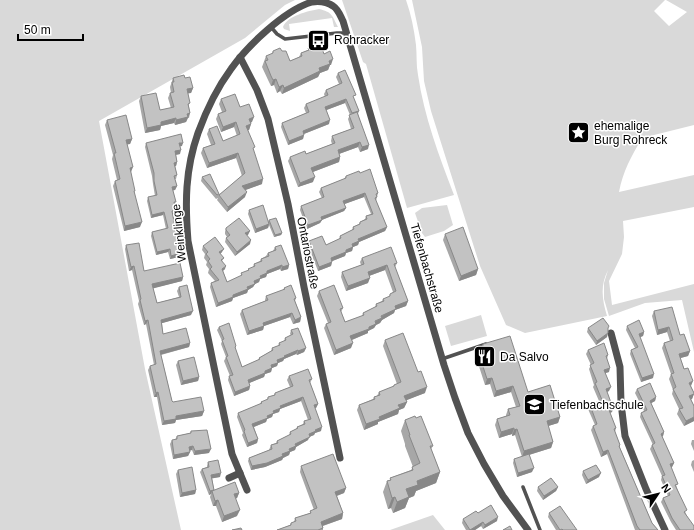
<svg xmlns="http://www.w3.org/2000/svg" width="694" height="530" viewBox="0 0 694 530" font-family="Arial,sans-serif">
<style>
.green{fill:#d9d9d9}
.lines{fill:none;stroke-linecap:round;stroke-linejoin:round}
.lane{stroke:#525252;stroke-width:3.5}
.street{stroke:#525252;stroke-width:7}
.wall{fill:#a7a7a7}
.shaded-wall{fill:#888}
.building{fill:#c2c2c2;stroke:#888}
.labels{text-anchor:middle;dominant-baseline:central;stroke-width:3;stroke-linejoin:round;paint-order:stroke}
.poi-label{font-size:12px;fill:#000;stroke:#fff;text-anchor:start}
.street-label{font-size:12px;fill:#000;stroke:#fff}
</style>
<rect width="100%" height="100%" fill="#fff"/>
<g class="green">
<path d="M0 0H295L285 5 245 38 99 121 145 369 181 530H0Z"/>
<path d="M342 0H406C411 14 414 29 416 45 417 55 416 65 418 75 424 116 439 156 454 195L407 208 366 64 363 62Z"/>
<path d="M412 0H665L654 11 669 26 687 12 666 0H694V125L642 138C631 157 623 171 619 192L694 175V207L623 221 624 237 622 254 609 281 612 305 694 284V352L682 300 645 303 609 316 604 299V283L608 270C600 286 602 299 607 316L525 333 506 325 480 266 431 111 424 81 422 47Z"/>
<path d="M319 9C332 12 332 15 338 27H334L332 18 289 24 290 31 284 29 283 27C287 16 308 11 319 9Z"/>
<path d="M447 205 453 225 444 231 425 237 422 233 415 213 422 208Z"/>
<path d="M481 315 487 336 451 346 445 326Z"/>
<path d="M433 515 445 530H390Z"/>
</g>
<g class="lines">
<g class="lane">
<path d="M271 27 277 34 285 39 337 33H347"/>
<path d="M442 359 486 344"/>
<path d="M523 487 540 530"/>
</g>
<g class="street">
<path d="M240 57 257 90 268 119 288 204 304 287 340 458"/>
<path d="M611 333 620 367 621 403 625 436 646 489 665 530"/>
<path d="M229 478 240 473"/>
<path d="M247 490 232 454 188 241C185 203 185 170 198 133 206 111 217 88 231 69 247 46 285 10 312 2 319 1 327 2 333 6 338 9 340 15 343 21L444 365 455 398 468 433 484 464 503 496 528 530"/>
</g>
</g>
<g class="wall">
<path d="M311 46 324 54 331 65H330L328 70 320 73 318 77 282 94 280 91 277 93 274 85 271 86 269 82 262 67 266 56 272 54 273 51H282L290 61 299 57 301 53 308 50V48L311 47Z"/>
<path d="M338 73 354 99 359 111 358 114 368 149 360 152 358 147 339 154 340 157 339 162 313 172V182L298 187 288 161 290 157 306 154 332 144 331 141 332 136 351 129 348 119 350 115 345 103 326 110 329 124 304 134 303 139 288 145 281 127 282 123 306 113 304 108 306 104 325 97 324 94 326 90 339 84 336 77Z"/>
<path d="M173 78H185L193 88 191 93H188L189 107 190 113 189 118H188L186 122 175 125 174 123 161 126 160 130 145 133 139 101 141 96 160 110 171 108 168 98 170 93H171L170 87Z"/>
<path d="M221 99 240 107 252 122 250 123 251 124 249 130H248L262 184 245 190V197L227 212 217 200 218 198 216 199 201 181 202 177 219 195 242 176 236 158 207 168 201 153 203 148 211 145 207 134 209 129 223 141 237 136 234 127 221 132 216 119 218 114 222 112 219 104Z"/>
<path d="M107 120 132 139 130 144H127L131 172V173L140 227 124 231 113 186 115 181 117 180 112 159 113 155 105 125Z"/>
<path d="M146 143 182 146H180V154L176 155 177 162 176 166H175L177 175 176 179H175L177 186 175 190H173L176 210 175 214H173L179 257 170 259 168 252 156 255 151 236 152 232 166 229 163 215 151 218 147 201 148 197 155 196 153 184 152 176 145 147Z"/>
<path d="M360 173 378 193 376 201 387 227 385 231 359 242 358 245 353 247 352 251 346 253 345 256 332 261 331 266 318 271 308 245 309 241 326 245 339 239 340 236 352 230 353 227 359 224 360 222 365 219 366 216 371 214 364 197 344 204 346 208 344 211 322 220 320 223 307 229 300 210 301 206 322 198 319 192 321 188 344 179 346 176Z"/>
<path d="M249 210 268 222 269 220 282 233 281 235 274 237 269 225 268 228 255 233 248 214Z"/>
<path d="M226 228 248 235H247L250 244 235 256 225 242 226 238 227 237 225 234V232Z"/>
<path d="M445 234 478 269 476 275 459 281 443 240Z"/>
<path d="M126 245 144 271 183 277 182 281 153 288 157 303 179 297 177 291 179 287 191 315 162 323 163 334 190 343 189 347 161 355 172 401 173 402 204 411 202 416 176 420 175 423 162 425 157 397H154L148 370 150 366 154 365 146 324 144 325 138 304 139 301 132 270 129 271 125 249Z"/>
<path d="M203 246 222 252 220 254 224 258 222 261 225 269 223 271 227 282 241 276V273L248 271V269L253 267 254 264 260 261 261 259 266 256 268 253 273 251 275 247 289 265 288 269 281 271 280 269 267 274 266 277 260 279 259 282 255 284 253 287 248 290 247 293 233 298 232 301 216 307 210 287 211 283 215 281 208 273 209 269 206 265 207 262 204 258 205 254 202 250Z"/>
<path d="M362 258 397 263 395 267 408 301 406 306 395 310 394 313 382 320 380 323 376 325 374 328 368 331V333L352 340 351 348 334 355 324 328 326 324 328 323 317 296 319 291 343 308 341 312 345 322 362 316 363 313 375 307 376 304 382 301 383 299 389 297 390 294 393 292 385 270 369 276 368 283 346 291 341 277 342 272 361 265 360 262Z"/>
<path d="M284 288 296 298 295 301 301 317 300 322 293 324 290 317 264 326 263 330 247 335 240 314 242 310 265 301V300L266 296 283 290Z"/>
<path d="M654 311 680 335 690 351 688 356 680 358 691 386 694 393 692 399H691L694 406V421L684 426 677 414 679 409 672 394 673 390 669 379 671 374 662 348 664 343 670 341 667 332 657 335 652 316Z"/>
<path d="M627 326 644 332 643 336 640 337 653 378 641 382 630 354 631 350 635 348 626 330Z"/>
<path d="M219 327 236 346 235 349 242 367 258 360 259 358 271 351 272 348 278 346 279 343 284 341 285 338 291 335 290 334 291 330 306 348 304 352 297 355 296 354 284 359 283 361 278 363 277 366 272 368 271 372 265 374 264 377 249 383 250 386 249 390 234 396 228 380 229 376H230L224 361 226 357 221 344 222 341 217 330Z"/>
<path d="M588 328 608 329 607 337 596 345 587 332Z"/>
<path d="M385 340 425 393 406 400 407 402 404 408 399 410 398 414 378 422V424L364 430 357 410 359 405 373 399 374 397 377 396 379 392 393 387 394 385 397 384 383 346Z"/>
<path d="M483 344 528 392 560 417 558 423 548 426 553 442 551 448 529 455 532 472 517 477 513 463 514 459 522 457 515 435 512 436V434L499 438 495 425 497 419 506 416V415L508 409 516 407 511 392 494 397 490 384 485 385 475 354 477 348 482 347Z"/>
<path d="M588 350 608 355 607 359 609 372 605 373 609 391 607 392 613 408 612 412 610 413 616 428 615 432 620 445V448L652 523 658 530H635L607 454 601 457 591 430 593 426 595 425 588 409 590 405 599 401 593 387 594 385 589 369 591 365 586 354Z"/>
<path d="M178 361 199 377 198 381 181 385 176 365Z"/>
<path d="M289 376 312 379 310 383 318 404 316 408H315L321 431 315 433 314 435 309 437 308 440 296 447 295 450 290 452 289 455 283 458 282 460 265 467 251 470 248 461 249 458 269 450 271 445 276 443 277 441 289 435 290 432 296 429 297 427 303 424 304 421 308 420 301 401 280 409 279 412 273 414 272 417 267 419 266 422 254 427 258 439 257 443 247 447 242 435 243 433 237 417 238 413 260 404 261 402 267 400 268 397 274 395 275 393 290 387 287 380Z"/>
<path d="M637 389 656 397 655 401 651 403 664 432 663 436 662 437 674 463 672 467H671L677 488 686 514 694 530H676L671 522 661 502 663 498 668 496 661 480 662 476 650 449 652 445H653L640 417 641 413 644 411 635 393Z"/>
<path d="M416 418 433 446 431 449 440 472 436 483 416 491 414 496 409 498 405 508 393 513 391 508 388 509 383 492 387 481 390 480V478L411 470 413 467 405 446V444L401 431 405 420Z"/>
<path d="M191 431 209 453 194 455 192 450 189 451 190 452 188 456 173 459 170 444 172 440H175L177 436 190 433Z"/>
<path d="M692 440H694V451L691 444Z"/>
<path d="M694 460V472L691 465 692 461Z"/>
<path d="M208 462 220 477 212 478 214 490 239 493 237 498 235 499 237 516 222 522 216 506H213L210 497 211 494 209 495 200 472 202 469 207 467V466Z"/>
<path d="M301 466 346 488 344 493 337 496 343 513 342 519 323 526V530H277L290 525 291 523 294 522 295 518 310 513V511L314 510 300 472Z"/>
<path d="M178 470 196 490 195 494 180 497 176 474Z"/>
<path d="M583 471 599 477 586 484 582 475Z"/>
<path d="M538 487H558L556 491 543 500 537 491Z"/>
<path d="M549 513 577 530H556L548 517Z"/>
<path d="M463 519 497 521 483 529 481 526 475 530H466L462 523Z"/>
</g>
<g class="shaded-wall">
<path d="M333 59 331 65H330L328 70 320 73 318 77 282 94 284 88 319 68 329 61Z"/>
<path d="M276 79 274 85 271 86 273 80Z"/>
<path d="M283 85 280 91 277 93 279 87Z"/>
<path d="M193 88 191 93 185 94 187 89Z"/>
<path d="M346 99 345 103 324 111 325 107Z"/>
<path d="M190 113 186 122 175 125 176 120 187 114Z"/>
<path d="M254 117 252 122 247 124 249 119Z"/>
<path d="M176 118 174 123 161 126 160 130 145 133 147 128 161 122Z"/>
<path d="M330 120 329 124 301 135 303 131Z"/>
<path d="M236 122 234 127 221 132 223 127Z"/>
<path d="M251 124 249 130 245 131 246 126Z"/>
<path d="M304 135 303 139 288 145 289 141Z"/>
<path d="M132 139 130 144 125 145 126 140Z"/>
<path d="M360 142 358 147 336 155 338 150Z"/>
<path d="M179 143H183L182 146 178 147Z"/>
<path d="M369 145 368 149 360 152 362 147Z"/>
<path d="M181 150 180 154 174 155 175 151Z"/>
<path d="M238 153 236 158 207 168 209 163Z"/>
<path d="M340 157 339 162 310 173 311 168Z"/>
<path d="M177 162 176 166 173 167 174 163Z"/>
<path d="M133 167 131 172 128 173 130 168Z"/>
<path d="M315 177 313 182 298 187 300 183Z"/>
<path d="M263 179 262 184 240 192 242 186Z"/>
<path d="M177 186 175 190 171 191 172 187Z"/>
<path d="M247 192 245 197 227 212 228 207Z"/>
<path d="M365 193 364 197 342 205 343 201Z"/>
<path d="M346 208 344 211 319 221 321 217Z"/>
<path d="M176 210 175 214H171L172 211Z"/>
<path d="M164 212 163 215 151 218 152 215Z"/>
<path d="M322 220 320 223 307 229 308 225Z"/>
<path d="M142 222 140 227 124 231 125 226Z"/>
<path d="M269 224 268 228 255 233 256 229Z"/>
<path d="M387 227 385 231 359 242 358 245 353 247 352 251 346 253 345 256 330 262 331 258 346 250 358 239Z"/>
<path d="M250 231 248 235 244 237 245 233Z"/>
<path d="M282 233 281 235 274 237 275 235Z"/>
<path d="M251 240 250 244 235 256 237 252Z"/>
<path d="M170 249 168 252 156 255 157 252Z"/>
<path d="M224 249 222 252 218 256 219 252Z"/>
<path d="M180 253 179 257 170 259 171 256Z"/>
<path d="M332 262 331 266 318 271 319 267Z"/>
<path d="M282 265 280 269 267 274 266 277 260 279 259 282 255 284 253 287 248 290 247 293 233 298 232 301 216 307 218 303 247 287 267 271Z"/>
<path d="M289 265 288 269 281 271 282 267Z"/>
<path d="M387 265 385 270 366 277 368 272Z"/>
<path d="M134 266 132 270 129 271 131 267Z"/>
<path d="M226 266 225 269 221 272 222 269Z"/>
<path d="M478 269 476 275 459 281 461 276Z"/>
<path d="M183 277 182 281 151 289 152 284Z"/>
<path d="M370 278 368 283 346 291 348 286Z"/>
<path d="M408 301 406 306 395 310 394 313 382 320 380 323 376 325 374 328 368 331V333L349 341 350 336 369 327 395 306Z"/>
<path d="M193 311 191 315 159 324 161 320Z"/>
<path d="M292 313 290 317 264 326 263 330 247 335 249 331 263 323Z"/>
<path d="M301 317 300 322 293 324 295 320Z"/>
<path d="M148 320 146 324 144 325 145 321Z"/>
<path d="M669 327 667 332 657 335 658 330Z"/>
<path d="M644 332 643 336 638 338 639 334Z"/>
<path d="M608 333 607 337 596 345 597 341Z"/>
<path d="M190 343 189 347 159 355 160 351Z"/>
<path d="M353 343 351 348 334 355 336 350Z"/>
<path d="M306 348 304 352 297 355 298 351Z"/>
<path d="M298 350 296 354 284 359 283 361 278 363 277 366 272 368 271 372 265 374 264 377 247 384 248 380 265 371 277 360 284 356Z"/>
<path d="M690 351 688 356 677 359 679 354Z"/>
<path d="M610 368 609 372 602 374 604 370Z"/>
<path d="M654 374 653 378 641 382 642 378Z"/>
<path d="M199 377 198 381 181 385 183 381Z"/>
<path d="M492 378 490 384 485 385 487 379Z"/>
<path d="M693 381 691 386 689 383Z"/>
<path d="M250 386 249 390 234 396 235 392Z"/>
<path d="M513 386 511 392 494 397 496 391Z"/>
<path d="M427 387 425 393 402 402 404 396Z"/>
<path d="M611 387 609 391 604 393 606 389Z"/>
<path d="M158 392 157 397H154L156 393Z"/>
<path d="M694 394 692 399 687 401 689 396Z"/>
<path d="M303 397 301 401 280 409 279 412 273 414 272 417 267 419 266 422 251 428 252 424 267 416 280 406Z"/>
<path d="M656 397 655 401 648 405 650 401Z"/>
<path d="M407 402 404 408 399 410 398 414 378 422V424L364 430 366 424 379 417 398 405Z"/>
<path d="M318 404 316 408 312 409 314 405Z"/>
<path d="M613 408 612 412 607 414 609 410Z"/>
<path d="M204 411 202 416 176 420 175 423 162 425 164 421 176 416Z"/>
<path d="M560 417 558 423 545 427 547 421Z"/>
<path d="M694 417V421L684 426 686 421Z"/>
<path d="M322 427 321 431 315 433 314 435 309 437 308 440 296 447 295 450 290 452 289 455 283 458 282 460 265 467 251 470 252 466 282 454 315 430Z"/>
<path d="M514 428 512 434 499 438 501 432Z"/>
<path d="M517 429 515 435 512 436 514 430Z"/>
<path d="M664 432 663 436 659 438 661 434Z"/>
<path d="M258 439 257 443 247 447 248 443Z"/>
<path d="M553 442 551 448 522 457 524 451Z"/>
<path d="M193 446 192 450 187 451 189 447Z"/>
<path d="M211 449 209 453 194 455 195 451Z"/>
<path d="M608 450 607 454 601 457 603 452Z"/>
<path d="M190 452 188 456 173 459 174 455Z"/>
<path d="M674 463 672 467 668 468 670 464Z"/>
<path d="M534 468 532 472 517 477 518 473Z"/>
<path d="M440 472 436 483 416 491 414 496 409 498 405 508 393 513 397 502 406 489 417 481Z"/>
<path d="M221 473 220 477 209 479 211 475Z"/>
<path d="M601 473 599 477 586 484 588 480Z"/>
<path d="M558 487 556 491 543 500 544 496Z"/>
<path d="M346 488 344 493 333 497 335 492Z"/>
<path d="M196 490 195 494 180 497 182 493Z"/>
<path d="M214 490 212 491 211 494 209 495 210 491Z"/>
<path d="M239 493 237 498 231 500 234 494Z"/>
<path d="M395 497 391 508 388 509 392 498Z"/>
<path d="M218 500 216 506H213L215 501Z"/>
<path d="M240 510 237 516 222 522 224 516Z"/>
<path d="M343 513 342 519 319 527 321 522Z"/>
<path d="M498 517 497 521 483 529 485 525Z"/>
<path d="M483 522 481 526 475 530H470Z"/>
</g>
<g class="building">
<path d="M320 43 324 54 330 51 333 59 329 61 330 64 319 68 320 71 284 88 283 85 279 87 276 79 273 80 271 76 265 61 268 60 266 56 273 53V51L280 48 282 51H286L290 61 302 56 301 53 309 50 308 48 312 47 311 46Z"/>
<path d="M345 70 356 95 353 96 359 111 352 113 346 99 325 107 330 120 303 131 304 135 289 141 282 123 309 112 306 104 328 95 326 90 342 83 338 73Z"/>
<path d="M184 75 185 78 190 77 193 88 187 89 190 103 188 104 190 113 187 114 188 117 176 120V118L161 122V125L147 128 141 96 156 93 160 110 174 107 170 93 174 92 172 82H174L173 78Z"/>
<path d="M235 94 240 107 249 104 254 117 249 119 251 124 246 126 255 147 253 148 263 179 242 186 247 192 228 207 219 195 245 173 238 153 209 163 203 148 215 144 209 129 217 126 223 141 240 134 236 122 223 127 218 114 226 111 221 99Z"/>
<path d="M357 112 369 145 362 147 360 142 338 150 340 157 311 168 315 177 300 183 290 157 305 151 306 154 335 143 332 136 354 128 349 115Z"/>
<path d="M126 115 132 139 126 140 133 167 130 168 135 191H134L142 222 125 226 115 181 120 179 114 153H116L107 120Z"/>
<path d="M181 134 183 143H179L181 150 175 151 177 162 174 163 177 175 174 176 177 186 172 187 176 202H174L176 210 172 211 180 253 171 256 170 249 157 252 152 232 168 228 164 212 152 215 148 197 157 195 154 181V173L146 143Z"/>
<path d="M370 169 378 193 376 194 377 197 375 198 387 227 358 239 359 241 352 244 353 247 346 250V252L331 258 332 262 319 267 309 241 322 236 326 245 341 238 340 236 354 229 353 227 360 224V222L367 219 366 216 373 214 365 193 343 201 346 208 321 217 322 220 308 225 301 206 324 197 321 188 346 178V176L359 171 360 173Z"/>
<path d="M210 174 219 194 217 195 202 177Z"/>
<path d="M263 205 269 224 256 229 249 210Z"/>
<path d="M239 218 250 231 245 233 251 240 237 252 226 238 230 235 226 230V228Z"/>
<path d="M276 218 282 233 275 235 269 220Z"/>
<path d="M463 227 478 269 461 276 445 234Z"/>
<path d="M215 237 224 249 219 252 224 258 221 260 226 266 222 269 227 282 242 275 241 273 249 270 248 269 255 266 254 264 262 261 261 259 269 256 268 253 276 250 275 247 281 245 289 265 282 267V265L267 271V273L260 276 261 278 254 281 255 284 247 287 248 289 233 295V297L218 303 211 283 219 280 210 269 212 267 208 261 210 259 206 254 208 252 203 246Z"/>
<path d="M139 243 144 271 180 263 183 277 152 284 157 303 181 297 179 287 187 285 193 311 161 320 163 334 186 328 190 343 160 351 172 401 173 402 201 397 204 411 176 416V419L164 421 158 392 156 393 150 366 156 364 148 320 145 321 140 300 141 299 134 266 131 267 126 245Z"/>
<path d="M391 247 397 263 394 264 408 301 395 306 396 309 381 316 382 318 375 321 376 324 369 327V329L350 336 353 343 336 350 326 324 331 322 319 291 334 285 343 308 340 309 345 322 364 315 363 313 377 306 376 304 384 301 383 299 390 296V294L396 291 387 265 368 272 370 278 348 286 342 272 364 264 362 258Z"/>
<path d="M291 285 296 298 294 299 301 317 295 320 292 313 263 323 264 326 249 331 242 310 268 300 266 296 285 289 284 288Z"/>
<path d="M672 307 680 335 684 334 690 351 679 354 684 369 688 368 693 381 689 383 694 393V394L689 396 694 406V417L686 421 679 409 683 408 673 389 676 387 671 374 674 373 664 343 673 340 669 327 658 330 654 311Z"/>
<path d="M603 318 609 326 608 328V333L597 341 588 328Z"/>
<path d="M639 320 644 332 639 334 654 374 642 378 631 350 638 347 627 326Z"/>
<path d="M229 323 236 346 235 347 242 367 260 359 259 358 273 350 272 348 280 345 279 343 286 340 285 338 293 334 291 330 298 328 306 348 298 351V350L284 356 285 357 277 360 278 363 271 365 272 368 265 371V373L248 380 250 386 235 392 229 376 233 375 226 357 228 356 222 340 224 339 219 327Z"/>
<path d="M403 333 418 372 421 371 427 387 404 396 407 402 398 405 400 408 379 417 380 419 366 424 359 405 375 399 374 397 380 395 379 392 394 386V385L401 382 385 340Z"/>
<path d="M510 336 528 392 550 385 560 417 547 421 553 442 524 451 517 429 514 430V428L501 432 497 419 510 415 508 409 520 406 513 386 496 391 492 378 487 379 477 348 483 346V344Z"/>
<path d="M604 343 608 355 606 356 610 368 604 370 611 387 606 389 613 408 609 410 616 428 614 429 620 445 619 446 652 523 658 530H640L637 526 608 450 603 452 593 426 597 424 590 405 602 400 595 383 597 382 590 365 594 363 588 350Z"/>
<path d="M194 357 199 377 183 381 178 361Z"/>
<path d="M308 369 312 379 309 380 318 404 314 405 322 427 315 430 316 431 309 434 310 437 295 444 296 446 289 449 290 451 282 454 283 456 267 463 252 466 249 458 272 449 271 445 278 443 277 441 291 434 290 432 298 428 297 427 305 424 304 421 311 419 303 397 280 406 281 408 273 411 274 413 267 416 268 418 252 424 258 439 248 443 244 431 245 430 238 413 262 403 261 402 268 399V397L275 395V393L293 386 289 376Z"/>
<path d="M650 383 656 397 650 401 664 432 661 434 674 463 670 464 678 484 675 485 687 510 684 512 694 526V530H680L672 518 663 498 670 495 662 476 665 475 652 445 655 443 641 413 647 410 637 389Z"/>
<path d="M415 416 416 418 421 416 433 446H430L440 472 417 481 418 485 406 489 409 497 397 502 395 497 392 498 387 481 391 480 390 478 413 470 412 467 420 463 409 435H410L405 420Z"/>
<path d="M207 430 211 449 195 451 193 446 189 447 190 452 174 455 172 440 177 439V436L191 433V431Z"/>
<path d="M333 454 346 488 335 492 343 513 321 522 323 528 318 530H277L291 525V523L296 521 295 518 311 513 310 511 317 508 301 466Z"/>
<path d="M529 454 534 468 518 473 514 459Z"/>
<path d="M218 460 221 473 211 475 214 490 210 491 202 469 209 467 208 462Z"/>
<path d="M596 465 601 473 588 480 583 471Z"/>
<path d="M192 467 196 490 182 493 178 470Z"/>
<path d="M551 478 558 487 544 496 538 487Z"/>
<path d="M235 482 239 493 234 494 240 510 224 516 218 500 215 501 212 491Z"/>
<path d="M491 505 498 517 485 525 483 522 470 530 463 519 476 511 478 513Z"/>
<path d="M560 506 577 530H563L562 529 560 530 549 513Z"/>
<path d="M510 526 512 530H503Z"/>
<path d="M241 528 242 530H232Z"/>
</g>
<defs>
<symbol id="bus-square" viewBox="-11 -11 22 22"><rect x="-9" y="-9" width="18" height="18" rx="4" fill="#000" stroke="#fff"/><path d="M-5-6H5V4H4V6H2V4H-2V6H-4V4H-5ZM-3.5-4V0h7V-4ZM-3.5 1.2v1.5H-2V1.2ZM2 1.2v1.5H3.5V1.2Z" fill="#fff"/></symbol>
<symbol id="sight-square" viewBox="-11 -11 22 22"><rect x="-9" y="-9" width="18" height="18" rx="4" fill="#000" stroke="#fff"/><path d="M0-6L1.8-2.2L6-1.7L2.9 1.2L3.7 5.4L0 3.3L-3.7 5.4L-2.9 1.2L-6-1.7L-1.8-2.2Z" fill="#fff"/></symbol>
<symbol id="restaurant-square" viewBox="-11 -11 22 22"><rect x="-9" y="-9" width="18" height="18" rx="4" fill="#000" stroke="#fff"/><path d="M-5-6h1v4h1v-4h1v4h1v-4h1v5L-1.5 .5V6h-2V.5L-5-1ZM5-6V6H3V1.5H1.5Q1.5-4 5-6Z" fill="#fff"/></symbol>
<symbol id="school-square" viewBox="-11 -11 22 22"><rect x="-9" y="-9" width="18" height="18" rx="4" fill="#000" stroke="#fff"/><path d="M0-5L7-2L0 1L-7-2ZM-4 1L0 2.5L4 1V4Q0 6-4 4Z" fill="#fff"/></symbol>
</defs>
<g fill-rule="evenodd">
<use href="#bus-square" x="306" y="28" width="25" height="25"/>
<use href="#sight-square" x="566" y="120" width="25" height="25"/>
<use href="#restaurant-square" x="472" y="344" width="25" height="25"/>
<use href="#school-square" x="522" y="392" width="25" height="25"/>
</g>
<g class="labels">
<g class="poi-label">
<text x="334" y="40">Rohracker</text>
<text x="594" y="126">ehemalige<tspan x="594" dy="14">Burg Rohreck</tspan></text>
<text x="500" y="357">Da Salvo</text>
<text x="550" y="405">Tiefenbachschule</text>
</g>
<g class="street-label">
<text transform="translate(179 233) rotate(-96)">Weinklinge</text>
<text transform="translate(308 253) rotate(79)">Ontariostraße</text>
<text transform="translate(427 268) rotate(74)">Tiefenbachstraße</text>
</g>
</g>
<g transform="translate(658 494) rotate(55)" stroke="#ffffff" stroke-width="3" paint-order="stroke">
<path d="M0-3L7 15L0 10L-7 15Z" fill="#000000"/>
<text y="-6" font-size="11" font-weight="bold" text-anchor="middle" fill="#000000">N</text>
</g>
<path d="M18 34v6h65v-6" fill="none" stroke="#000000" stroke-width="2"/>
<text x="24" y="34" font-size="12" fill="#000000" stroke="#ffffff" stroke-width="3" paint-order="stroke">50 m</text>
</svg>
